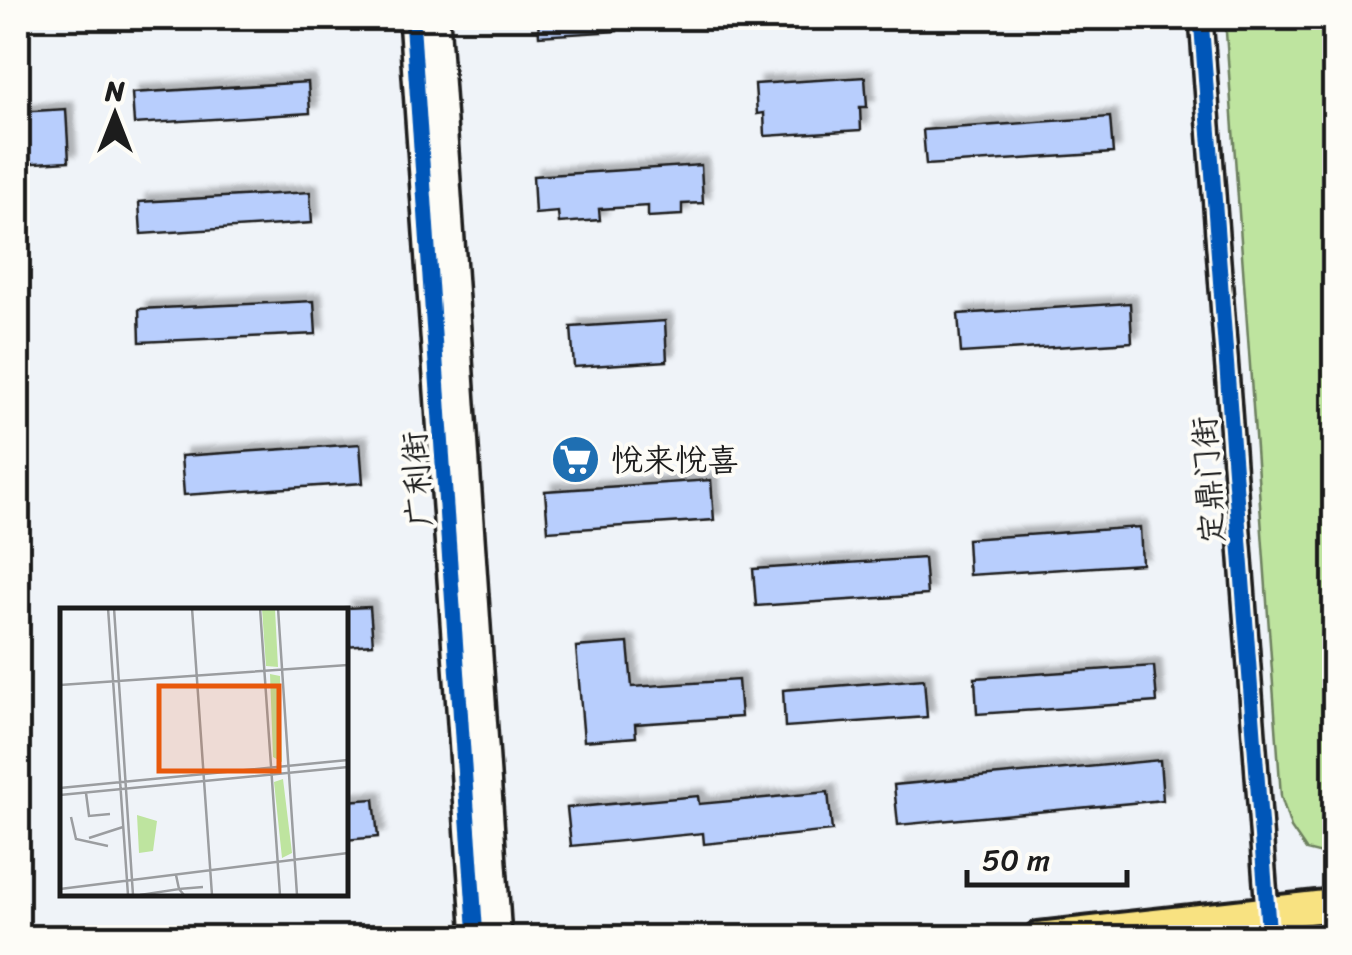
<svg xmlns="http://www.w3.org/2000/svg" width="1352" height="955" viewBox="0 0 1352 955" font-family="Sriracha,'LXGW WenKai TC',sans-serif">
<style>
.green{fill:#bee49f;stroke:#6d805e;stroke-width:2.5}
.building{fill:#b8cefd;stroke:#1c1c1c;stroke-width:2.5;filter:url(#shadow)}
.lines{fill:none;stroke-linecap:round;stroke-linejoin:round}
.minor-casing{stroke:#1c1c1c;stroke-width:28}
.tertiary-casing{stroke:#1c1c1c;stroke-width:32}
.primary-casing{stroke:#1c1c1c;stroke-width:38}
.minor{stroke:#fdfcf7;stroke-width:20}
.tertiary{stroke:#fdfcf7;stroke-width:25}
.primary{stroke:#f8e281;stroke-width:30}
.cycleway-casing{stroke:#fdfcf7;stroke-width:21}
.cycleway{stroke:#0057b8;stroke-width:15}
.labels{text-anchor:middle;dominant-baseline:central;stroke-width:8;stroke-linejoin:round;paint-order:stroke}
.poi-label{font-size:32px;fill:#1c1c1c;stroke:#fdfcf7;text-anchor:start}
.street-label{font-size:32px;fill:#1c1c1c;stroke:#fdfcf7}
.inset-road{fill:none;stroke:#9b9da0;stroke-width:2.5}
.view{fill:#e8590c;fill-opacity:0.15;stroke:#e8590c;stroke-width:5}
.inset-edge{fill:none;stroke:#1c1c1c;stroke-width:5}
</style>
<defs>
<filter id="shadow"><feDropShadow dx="7" dy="-7" stdDeviation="2.5" flood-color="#0004"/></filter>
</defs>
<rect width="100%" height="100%" fill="#eff3f8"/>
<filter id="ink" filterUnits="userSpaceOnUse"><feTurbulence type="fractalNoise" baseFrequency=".01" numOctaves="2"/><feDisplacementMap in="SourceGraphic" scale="20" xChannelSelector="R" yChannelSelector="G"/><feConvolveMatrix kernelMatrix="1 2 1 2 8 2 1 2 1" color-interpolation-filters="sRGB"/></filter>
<g filter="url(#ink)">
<path class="green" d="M1225 18H1334V857L1306 850 1291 828 1281 796Z"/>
<g class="building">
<path d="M538 18H617V31L539 36Z"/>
<path d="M865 77 867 107H860L861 130 765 136 764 113 757 114 755 84Z"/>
<path d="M308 82 310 113 134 124 132 93Z"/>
<path d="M66 109 69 161 18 164V112Z"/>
<path d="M1110 117 1113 153 926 165 923 130Z"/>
<path d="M701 165 703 203 682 204V215L648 217V206L599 209 600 220 559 223 558 212 535 214 533 176Z"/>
<path d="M310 192 312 223 141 234 139 202Z"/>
<path d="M314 301 316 334 140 342 139 309Z"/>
<path d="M1130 303 1132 342 961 353 958 314Z"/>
<path d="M665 321 667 361 574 367 571 327Z"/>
<path d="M360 444 363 483 184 495 181 456Z"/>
<path d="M711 480 714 520 548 531 545 491Z"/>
<path d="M1140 527 1142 564 969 575 967 539Z"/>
<path d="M924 558 927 595 756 606 753 569Z"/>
<path d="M370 607 373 644 345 646V608Z"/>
<path d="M628 643 632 687 738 680 741 717 635 724 636 737 584 741 576 647Z"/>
<path d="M1154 666 1157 702 977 714 975 678Z"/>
<path d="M924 679 927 717 785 727 783 690Z"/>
<path d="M1160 760 1163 800 898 825 894 785Z"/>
<path d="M828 792 832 831 704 844 703 833 571 846 567 808 698 796 699 804Z"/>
<path d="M374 799 378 837 345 840V801Z"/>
</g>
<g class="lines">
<defs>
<path id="minor" d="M1201 18 1269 938"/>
<g id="tertiary">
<path d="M412 18 476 938"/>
<path d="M436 18 498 938"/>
</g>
<path id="primary" d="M1039 938 1334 905"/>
</defs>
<use href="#minor" class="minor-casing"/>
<use href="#tertiary" class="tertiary-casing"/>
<use href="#primary" class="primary-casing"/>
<use href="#minor" class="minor"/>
<use href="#tertiary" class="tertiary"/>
<use href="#primary" class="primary"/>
<defs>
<g id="cycleway">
<path d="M412 18 476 938"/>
<path d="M1201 18 1269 938"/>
</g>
</defs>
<use href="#cycleway" class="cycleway-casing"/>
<use href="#cycleway" class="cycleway"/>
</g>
</g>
<defs>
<symbol id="supermarket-disc" viewBox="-11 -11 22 22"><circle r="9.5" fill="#1f6fb2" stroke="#fdfcf7"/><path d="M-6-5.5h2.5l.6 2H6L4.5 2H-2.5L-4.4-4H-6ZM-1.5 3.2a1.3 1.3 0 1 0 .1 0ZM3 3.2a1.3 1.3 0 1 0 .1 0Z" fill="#fff"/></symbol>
</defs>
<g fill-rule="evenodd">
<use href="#supermarket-disc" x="548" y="432" width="55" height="55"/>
</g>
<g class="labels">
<g class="poi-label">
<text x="611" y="460">悦来悦喜</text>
</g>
<g class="street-label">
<text transform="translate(417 479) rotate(-94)">广利街</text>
<text transform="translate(1208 480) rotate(-94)">定鼎门街</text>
</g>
</g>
<g transform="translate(60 608)">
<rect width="288" height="288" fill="#eff3f8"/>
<path d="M202 1H215L218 59 206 58ZM210 66 220 68 222 154 213 149ZM223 171 232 245 222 250 214 174ZM77 207 97 213 93 243 79 245Z" fill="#bee49f"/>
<path class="inset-road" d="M48 0 68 287M54 0 73 287M132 0 152 287M200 0 220 287M218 0 237 287M0 77 288 57M0 180 288 152M26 185 29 208 50 206M0 187 288 159M11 209 16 231 48 238M29 230 63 219M116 267 119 281 143 279M0 281 288 245M80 287 119 281 124 287"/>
<path class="view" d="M99 78H219V163H99Z"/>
<rect width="288" height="288" class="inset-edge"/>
</g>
<rect width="1352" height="955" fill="none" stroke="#fdfcf7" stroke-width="60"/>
<rect x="30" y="30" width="1292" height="895" fill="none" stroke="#1c1c1c" stroke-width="4" filter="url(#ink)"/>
<g transform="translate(115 115)" stroke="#fdfcf7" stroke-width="8" paint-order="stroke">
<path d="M0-8L18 38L0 25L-18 38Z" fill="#1c1c1c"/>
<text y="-15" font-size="28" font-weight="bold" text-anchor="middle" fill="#1c1c1c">N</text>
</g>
<path d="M967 870v15h160v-15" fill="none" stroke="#1c1c1c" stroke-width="5"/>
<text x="982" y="870" font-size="30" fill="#1c1c1c" stroke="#fdfcf7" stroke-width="8" paint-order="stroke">50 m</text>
</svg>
